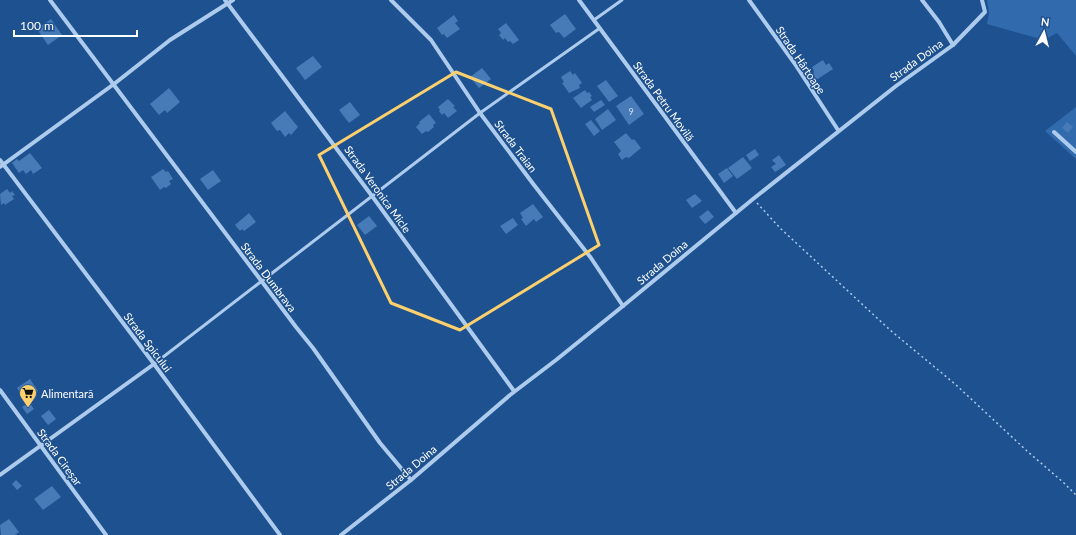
<svg xmlns="http://www.w3.org/2000/svg" width="1076" height="535" viewBox="0 0 1076 535" font-family="Lato,sans-serif">
<style>
.green{fill:#316bad}
.building{fill:#467bb7}
.lines{fill:none;stroke-linecap:round;stroke-linejoin:round}
.path{stroke:#adcbed;stroke-width:1.5;stroke-dasharray:2 3;stroke-linecap:butt}
.lane{stroke:#adcbed;stroke-width:3}
.street{stroke:#adcbed;stroke-width:4}
.marked{fill:none;stroke:#fcd06c;stroke-width:3;stroke-linejoin:round}
.labels{text-anchor:middle;dominant-baseline:central;stroke-width:3;stroke-linejoin:round;paint-order:stroke}
.number-label{font-size:9px;fill:#d1deed}
.street-label{font-size:11px;fill:#fff;stroke:#1e518f}
.poi-label{font-size:11px;fill:#fff;stroke:#1e518f;text-anchor:start}
</style>
<rect width="100%" height="100%" fill="#1e518f"/>
<g class="green">
<path d="M987 0H1076V56L1057 33 1044 40 987 24 989 13Z"/>
<path d="M1076 107V159L1045 131Z"/>
</g>
<g class="building">
<path d="M565 14 576 29 564 38 559 32 556 33 550 25Z"/>
<path d="M454 15 458 21 455 23 460 29 447 38 444 34 442 35 437 28Z"/>
<path d="M51 19 62 35 48 45 37 29Z"/>
<path d="M506 23 519 40 513 44 510 41 508 42 505 38 503 40 499 35 501 33 498 29Z"/>
<path d="M313 56 322 67 305 80 296 68Z"/>
<path d="M823 60 826 65 829 63 833 69 816 80 813 75 814 71 812 67Z"/>
<path d="M482 68 491 79 479 88 470 77Z"/>
<path d="M570 71 573 75 575 73 582 83 579 85 580 88 569 93 562 83 564 82 561 77Z"/>
<path d="M606 80 618 96 609 102 597 86Z"/>
<path d="M169 88 180 102 167 113 165 110 159 115 150 104Z"/>
<path d="M585 90 587 93 589 92 592 96 590 97 592 100 581 108 573 98Z"/>
<path d="M631 96 644 114 629 125 616 106Z"/>
<path d="M448 99 455 106 453 107 457 111 448 118 444 113 442 115 439 111 440 110 438 107Z"/>
<path d="M601 100 605 105 594 112 590 107Z"/>
<path d="M350 102 360 115 349 123 339 110Z"/>
<path d="M608 109 616 120 602 130 595 119Z"/>
<path d="M285 111 298 127 291 135 289 133 285 137 280 130 277 131 271 123Z"/>
<path d="M429 114 436 123 433 125 434 127 428 132 426 131 422 134 416 127 420 123 419 122Z"/>
<path d="M591 120 600 131 594 136 585 124Z"/>
<path d="M1067 122 1073 127 1068 133 1062 128Z"/>
<path d="M626 133 632 140 634 139 641 148 629 158 626 157 622 160 618 154 621 151 614 142Z"/>
<path d="M755 149 759 155 750 161 746 155Z"/>
<path d="M30 153 42 168 33 174 31 170 26 174 23 170 19 173 12 163 17 159 19 161Z"/>
<path d="M779 155 786 165 775 172 771 167 776 164 772 160Z"/>
<path d="M743 157 752 168 737 179 728 168Z"/>
<path d="M727 168 733 176 724 183 718 174Z"/>
<path d="M163 169 166 172 168 171 173 179 169 181 171 184 166 188 164 187 160 190 151 177Z"/>
<path d="M213 170 221 181 208 190 200 179Z"/>
<path d="M7 189 10 193 12 191 15 195 12 196 14 199 5 205 4 203 1 205 0 194Z"/>
<path d="M695 194 702 201 692 208 686 200Z"/>
<path d="M533 204 543 217 536 222 534 219 526 226 521 219 523 218 520 213Z"/>
<path d="M708 210 714 217 705 224 699 217Z"/>
<path d="M249 213 256 222 244 231 242 229 240 231 235 225Z"/>
<path d="M369 216 377 226 365 235 357 225Z"/>
<path d="M513 218 518 225 506 234 500 226Z"/>
<path d="M30 379 38 391 25 400 17 388Z"/>
<path d="M29 402 34 409 27 414 22 407Z"/>
<path d="M49 410 56 419 48 425 41 416Z"/>
<path d="M16 480 22 486 17 490 12 484Z"/>
<path d="M52 486 61 497 43 510 34 499Z"/>
<path d="M9 519 19 532 15 535H1L0 525Z"/>
</g>
<g class="lines">
<path class="path" d="M757 203 780 228 890 330 955 384 1027 451 1064 483 1076 495"/>
<g class="lane">
<path d="M594 20 622 0"/>
<path d="M154 364 480 113 600 28"/>
</g>
<g class="street">
<path d="M50 0 296 327 313 348 380 443 411 480"/>
<path d="M225 0 372 196 514 391"/>
<path d="M391 0 431 40 480 113 534 185 591 258 623 306"/>
<path d="M579 0 736 213"/>
<path d="M749 0 795 64 838 130"/>
<path d="M922 0 939 22 953 45"/>
<path d="M1054 132 1076 152"/>
<path d="M0 160 154 364 280 535"/>
<path d="M0 167 114 84 170 40 233 0"/>
<path d="M0 390 106 535"/>
<path d="M0 475 154 364"/>
<path d="M341 535 411 480 510 395 556 360 623 306 753 199 896 86 953 45 985 12 982 0"/>
</g>
</g>
<path class="marked" d="M456 72 551 109 599 245 460 330 391 303 319 155Z"/>
<defs>
<symbol id="supermarket-pin" viewBox="-11 -11 22 30"><path d="M0 17L-7.5 6A9.5 9.5 0 1 1 7.5 6Z" fill="#fcd06c" stroke="#1e518f"/><path d="M-6-5.5h2.5l.6 2H6L4.5 2H-2.5L-4.4-4H-6ZM-1.5 3.2a1.3 1.3 0 1 0 .1 0ZM3 3.2a1.3 1.3 0 1 0 .1 0Z" fill="#111"/></symbol>
</defs>
<g fill-rule="evenodd">
<use href="#supermarket-pin" x="18" y="383" width="20" height="27"/>
</g>
<g class="labels">
<g class="number-label">
<text x="631" y="111">9</text>
</g>
<g class="street-label">
<text transform="translate(801 60) rotate(56)">Strada Hârtoape</text>
<text transform="translate(916 60) rotate(-36)">Strada Doina</text>
<text transform="translate(664 101) rotate(54)">Strada Petru Movilă</text>
<text transform="translate(516 146) rotate(53)">Strada Traian</text>
<text transform="translate(378 189) rotate(54)">Strada Veronica Micle</text>
<text transform="translate(662 262) rotate(-40)">Strada Doina</text>
<text transform="translate(269 277) rotate(53)">Strada Dumbrava</text>
<text transform="translate(148 342) rotate(53)">Strada Spicului</text>
<text transform="translate(60 457) rotate(54)">Strada Cireșar</text>
<text transform="translate(411 467) rotate(-40)">Strada Doina</text>
</g>
<g class="poi-label">
<text x="41" y="393">Alimentară</text>
</g>
</g>
<g transform="translate(1044 32) rotate(7)" stroke="#1e518f" stroke-width="3" paint-order="stroke">
<path d="M0-3L7 15L0 10L-7 15Z" fill="#ffffff"/>
<text y="-6" font-size="11" font-weight="bold" text-anchor="middle" fill="#ffffff">N</text>
</g>
<path d="M14 30v6h123v-6" fill="none" stroke="#ffffff" stroke-width="2"/>
<text x="20" y="30" font-size="12" fill="#ffffff" stroke="#1e518f" stroke-width="3" paint-order="stroke">100 m</text>
</svg>
